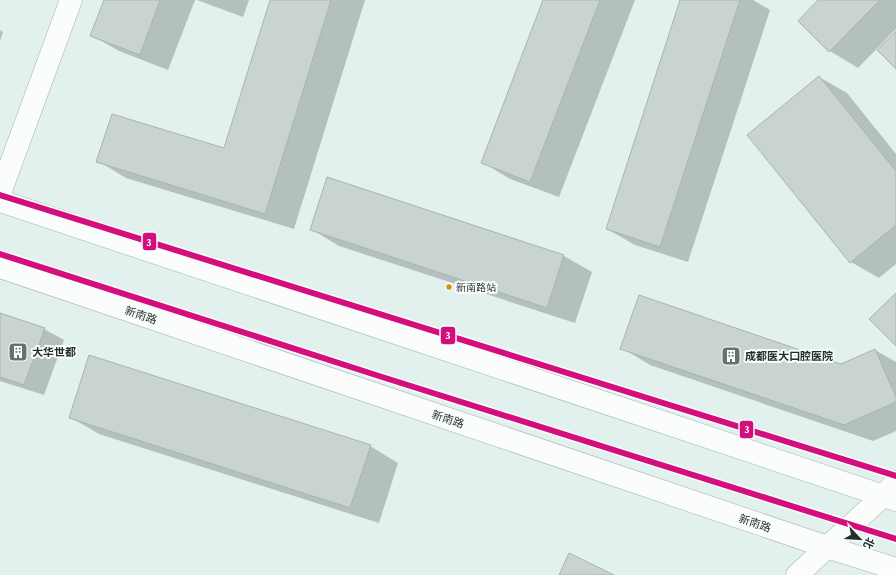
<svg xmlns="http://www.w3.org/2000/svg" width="896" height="575" viewBox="0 0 896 575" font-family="'Crimson Pro','Noto Sans SC',serif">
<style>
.shadow{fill:#0003}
.building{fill:#c9d4d2;stroke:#a8b3b2}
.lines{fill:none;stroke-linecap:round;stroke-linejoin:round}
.minor-casing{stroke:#a7b2b0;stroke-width:23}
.tertiary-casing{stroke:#a7b2b0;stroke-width:23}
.primary-casing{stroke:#a7b2b0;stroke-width:23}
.minor{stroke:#fbfdfc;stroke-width:22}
.tertiary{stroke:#fbfdfc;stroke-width:22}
.primary{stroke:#fbfdfc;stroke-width:22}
.metro-1-casing{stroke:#f9fefd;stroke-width:9}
.metro-1{stroke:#d40f7d;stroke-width:6}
.bus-dot{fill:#d79407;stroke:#f9fefd;stroke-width:1.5}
.labels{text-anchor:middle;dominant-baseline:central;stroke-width:4;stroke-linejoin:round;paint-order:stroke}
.bus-label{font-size:10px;fill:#242e2d;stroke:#f9fefd;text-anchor:start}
.street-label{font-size:11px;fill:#242e2d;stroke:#f9fefd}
.poi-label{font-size:11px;font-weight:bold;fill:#242e2d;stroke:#f9fefd;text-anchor:start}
.line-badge{stroke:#f9fefd;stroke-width:1.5}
.badge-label{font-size:11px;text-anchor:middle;font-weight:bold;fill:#fff}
</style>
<rect width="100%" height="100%" fill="#e2f0ee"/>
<g class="shadow">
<path d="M105 0H195L168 70 119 51 91 35Z"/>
<path d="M197 0H249L243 17Z"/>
<path d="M271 0H365L294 229 126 178 98 161 224 149Z"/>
<path d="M545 0H635L559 197 510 179 482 162Z"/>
<path d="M681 0H753L770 10 688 262 635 245 607 229Z"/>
<path d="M820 0H896V29L858 68 830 51Z"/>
<path d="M0 30 3 32 0 41Z"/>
<path d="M819 77 847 93 896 154V264L879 278 851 262Z"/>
<path d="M328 178 564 256 592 272 575 323 339 246 311 229Z"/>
<path d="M0 314 44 329 64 340 44 395 0 381Z"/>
<path d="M622 348 841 365 875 350 896 362V431L873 441 650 365Z"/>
<path d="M70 417 370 446 398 463 379 523 99 434Z"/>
</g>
<g class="building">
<path d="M104 0H160L140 55 90 36Z"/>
<path d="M270 0H331L265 214 96 162 112 114 224 148Z"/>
<path d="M543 0H600L530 182 481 163Z"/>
<path d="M680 0H740L660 247 606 229Z"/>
<path d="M818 0H880L829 52 798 21Z"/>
<path d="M896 31V69L877 50Z"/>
<path d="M819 76 896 171V225L850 263 747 135Z"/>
<path d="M327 177 564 255 547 308 310 230Z"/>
<path d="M896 293V346L869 319Z"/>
<path d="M639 295 841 364 875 349 896 397V402L844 425 620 349Z"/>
<path d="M0 313 45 328 24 385 0 377Z"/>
<path d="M89 355 371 445 350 508 69 418Z"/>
<path d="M569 553 614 575H559Z"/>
</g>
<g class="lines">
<defs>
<path id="minor" d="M0 193 71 0"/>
<path id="tertiary" d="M797 575 883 496 896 482"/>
<g id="primary">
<path d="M0 201 896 500"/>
<path d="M0 267 827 547 896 569"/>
</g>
</defs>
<use href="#minor" class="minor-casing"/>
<use href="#tertiary" class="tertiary-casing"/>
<use href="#primary" class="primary-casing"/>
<use href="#minor" class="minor"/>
<use href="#tertiary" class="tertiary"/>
<use href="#primary" class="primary"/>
<defs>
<g id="metro-1">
<path d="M0 195 896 476"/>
<path d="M0 254 379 376 896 539"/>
</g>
</defs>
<use href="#metro-1" class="metro-1-casing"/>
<use href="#metro-1" class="metro-1"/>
</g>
<defs>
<symbol id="building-square" viewBox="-11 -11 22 22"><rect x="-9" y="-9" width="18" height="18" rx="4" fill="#667271" stroke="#f9fefd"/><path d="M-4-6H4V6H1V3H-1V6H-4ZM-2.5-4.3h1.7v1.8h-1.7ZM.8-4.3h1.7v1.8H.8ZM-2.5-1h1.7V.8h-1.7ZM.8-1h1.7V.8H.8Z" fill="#fff"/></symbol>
</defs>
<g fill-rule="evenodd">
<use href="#building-square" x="7" y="341" width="22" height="22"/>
<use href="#building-square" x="720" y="345" width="22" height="22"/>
</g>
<circle class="bus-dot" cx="449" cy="287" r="3.5"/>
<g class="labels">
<g class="bus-label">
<text x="456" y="287">新南路站</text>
</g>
<g class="street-label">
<text transform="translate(141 315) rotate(19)">新南路</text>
<text transform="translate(448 419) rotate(19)">新南路</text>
<text transform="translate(755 523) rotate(19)">新南路</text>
</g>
<g class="poi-label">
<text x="32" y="352">大华世都</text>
<text x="745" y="356">成都医大口腔医院</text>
</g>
</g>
<g class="line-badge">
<rect x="142" y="232" width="15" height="19" rx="4" fill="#d40f7d"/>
<rect x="440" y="326" width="16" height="19" rx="4" fill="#d40f7d"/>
<rect x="739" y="420" width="15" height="19" rx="4" fill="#d40f7d"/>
</g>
<g class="badge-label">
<text x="149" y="246">3</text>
<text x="448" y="339">3</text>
<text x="747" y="433">3</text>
</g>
<g transform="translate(860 539) rotate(115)" stroke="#f9fefd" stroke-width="3" paint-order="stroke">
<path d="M0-3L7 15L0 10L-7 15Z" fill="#242e2d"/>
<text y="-6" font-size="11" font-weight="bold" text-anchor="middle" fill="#242e2d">北</text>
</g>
</svg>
